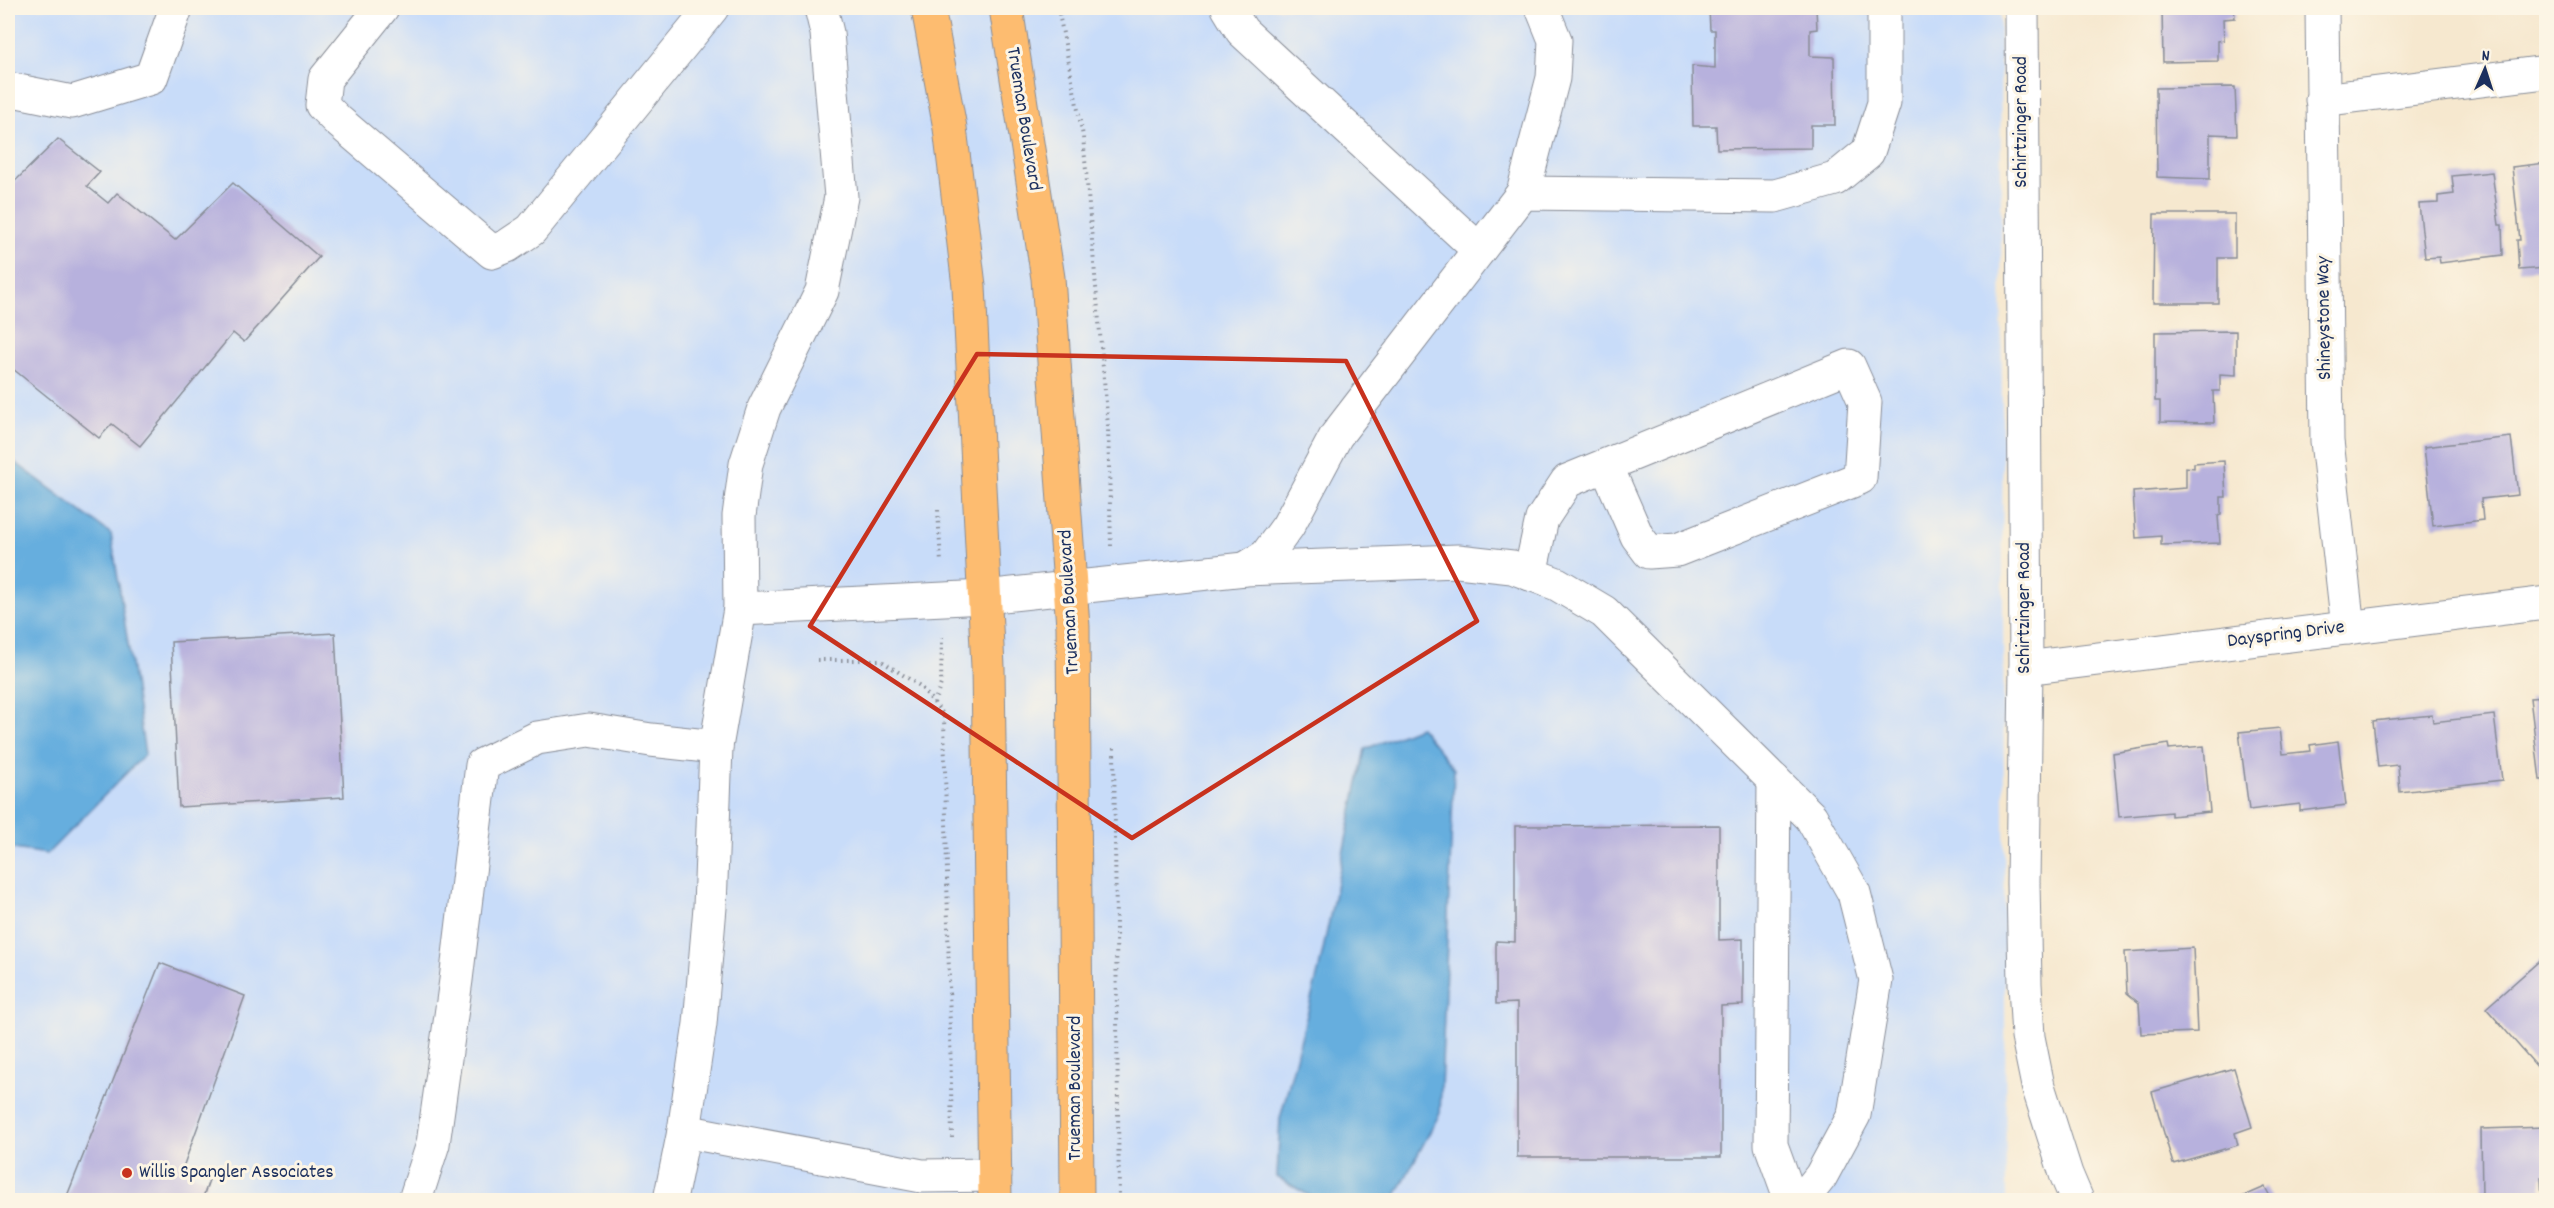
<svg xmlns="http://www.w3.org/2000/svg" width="2554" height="1208" viewBox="0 0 2554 1208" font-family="Dekko,sans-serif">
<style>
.built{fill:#c8dcf9}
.water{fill:#66aede;stroke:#406e9e;stroke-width:1.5}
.building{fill:#b7b1dd}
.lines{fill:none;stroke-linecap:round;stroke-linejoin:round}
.minor-casing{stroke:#888c96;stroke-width:35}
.major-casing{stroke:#888c96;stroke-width:35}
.path{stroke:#888c96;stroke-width:4;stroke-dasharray:1.5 4.5;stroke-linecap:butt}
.minor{stroke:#fff;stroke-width:33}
.major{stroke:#fdbc70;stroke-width:33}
.marked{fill:none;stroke:#c8321e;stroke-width:4.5;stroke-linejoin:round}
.poi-dot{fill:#c8321e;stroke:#fcf5e5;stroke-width:2}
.labels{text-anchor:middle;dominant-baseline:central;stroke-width:6;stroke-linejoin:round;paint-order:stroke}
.street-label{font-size:20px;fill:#1b2f5e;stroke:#fcf5e5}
.poi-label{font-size:20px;fill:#1b2f5e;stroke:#fcf5e5;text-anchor:start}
</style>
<rect width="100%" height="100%" fill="#fcf5e5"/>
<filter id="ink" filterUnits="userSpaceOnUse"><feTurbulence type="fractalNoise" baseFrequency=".0167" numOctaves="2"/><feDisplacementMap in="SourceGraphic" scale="12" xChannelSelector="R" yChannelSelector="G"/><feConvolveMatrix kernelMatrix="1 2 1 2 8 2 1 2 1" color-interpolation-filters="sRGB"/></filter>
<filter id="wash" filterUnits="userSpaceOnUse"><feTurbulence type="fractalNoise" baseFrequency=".008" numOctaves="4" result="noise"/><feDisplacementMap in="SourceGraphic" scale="24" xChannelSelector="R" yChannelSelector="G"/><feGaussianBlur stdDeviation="1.35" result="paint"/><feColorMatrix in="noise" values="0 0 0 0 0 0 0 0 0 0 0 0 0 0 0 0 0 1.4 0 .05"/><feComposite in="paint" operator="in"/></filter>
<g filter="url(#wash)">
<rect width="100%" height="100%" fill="#f6e8cf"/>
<path class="built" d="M8 8H2000L2006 1200H8Z"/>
<g class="water">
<path d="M8 457 111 534 145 754 47 854 8 848Z"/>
<path d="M1420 727 1454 769 1440 1113 1396 1195 1362 1200H1317L1277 1177 1280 1119 1319 969 1365 749Z"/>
</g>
<g id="blocks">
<g class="building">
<path d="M1709 8H1816L1817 29 1810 30V56L1834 57 1835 125H1811V148L1717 149 1716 126H1693L1692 66 1715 68V30H1710Z"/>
<path d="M2162 8H2234L2235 18 2223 19 2224 40 2218 41V61L2163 62Z"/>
<path d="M2235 87 2237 135 2210 134V179L2157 177 2156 88Z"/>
<path d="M58 139 100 172 87 186 108 203 117 193 175 240 233 183 319 257 244 342 233 333 140 446 112 424 99 438 8 365V188Z"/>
<path d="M2546 163V242H2544L2546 268 2519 270 2517 240H2520L2512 167Z"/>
<path d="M2492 172 2499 225H2502L2503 255 2440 263 2439 257 2425 258 2419 204 2438 203V196L2454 194 2452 176Z"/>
<path d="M2154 214H2235V258H2218V303H2153Z"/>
<path d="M2236 331V375L2220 374V391H2213L2214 423 2160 422V401H2155V332Z"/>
<path d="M2511 437 2518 495 2481 499 2483 520 2433 526 2424 447Z"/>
<path d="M2224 461 2226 497H2221V515L2218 516 2220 543 2161 545V536L2136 538 2133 492 2186 488V467L2194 468V463Z"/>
<path d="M335 633 344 797 179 807 171 642Z"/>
<path d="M2546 697V780H2540L2530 698Z"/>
<path d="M2432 715 2433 722 2494 715 2502 780 2400 792 2398 765 2378 767 2373 721Z"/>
<path d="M2280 728 2283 754 2311 751 2310 745 2338 741 2346 805 2300 811V804L2249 810 2239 732Z"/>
<path d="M2168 744 2169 749 2204 746 2210 812 2171 816V812L2119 817 2113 753Z"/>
<path d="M1719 825V940L1743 939V1005L1721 1006V1157H1517V1003L1496 1004V941L1515 942V826Z"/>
<path d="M2193 948 2197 1032 2141 1034 2139 1003 2127 993 2125 952Z"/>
<path d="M2546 955V1077L2486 1008Z"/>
<path d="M160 963 245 996 182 1170 209 1180 202 1200H74L67 1196Z"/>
<path d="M2234 1068 2252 1127 2235 1133 2238 1145 2173 1164 2152 1092Z"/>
<path d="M2546 1127V1177H2541L2542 1200H2482L2481 1129Z"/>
<path d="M2265 1187 2272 1200H2235Z"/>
</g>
</g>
</g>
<g filter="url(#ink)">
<use href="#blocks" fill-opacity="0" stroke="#888c96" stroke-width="1.5"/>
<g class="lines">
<defs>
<g id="minor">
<path d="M382 8 325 79 322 105 337 120 492 252 507 246 531 230 712 8"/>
<path d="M1228 8 1242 31 1479 250"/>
<path d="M2022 8 2026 668 2023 883 2025 984 2028 1037 2038 1086 2066 1174 2077 1200"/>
<path d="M2322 8 2327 441 2348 628"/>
<path d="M8 89 72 102 151 78 176 8"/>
<path d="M2322 100 2546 72"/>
<path d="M1523 193 1553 78 1555 40 1542 8"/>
<path d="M1245 569 1266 556 1288 526 1336 436 1523 193 1775 196 1835 179 1868 152 1884 103V8"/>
<path d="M1530 574 1542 519 1567 481 1849 366 1865 402 1860 478 1677 550 1649 552 1637 536 1606 465"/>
<path d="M740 609 985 597 1245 569 1458 561 1512 567 1557 584 1604 612 1811 817 1854 893 1876 980 1854 1115 1821 1176 1802 1200"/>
<path d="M2026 668 2546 603"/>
<path d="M1774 780 1771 1145 1791 1200"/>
<path d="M684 1131 922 1176 995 1175"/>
<path d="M415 1200 433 1144 456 980 482 765 537 738 589 730 651 740 716 747"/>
<path d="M670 1200 684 1131 700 1024 710 907 716 747 740 609 739 516 746 464 764 408 822 291 841 197 827 33 821 8"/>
</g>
<g id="major">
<path d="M928 8 950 128 969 286 988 667 995 1200"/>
<path d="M1006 8 1048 278 1073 627 1077 1200"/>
</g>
</defs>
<use href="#minor" class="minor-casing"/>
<use href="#major" class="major-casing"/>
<g class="path">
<path d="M1058 8 1083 136 1108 426 1111 546"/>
<path d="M938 510 941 563"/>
<path d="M817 660H880L920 686 944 715 952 1138"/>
<path d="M934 703 941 684 942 637"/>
<path d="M1114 748 1119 1200"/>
</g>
<use href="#minor" class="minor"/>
<use href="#major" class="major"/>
</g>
</g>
<path class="marked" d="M977 354 1346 361 1477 621 1132 838 810 626Z"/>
<circle class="poi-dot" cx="127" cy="1173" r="6"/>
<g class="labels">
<g class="street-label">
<text transform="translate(1023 119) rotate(81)">Trueman Boulevard</text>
<text transform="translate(2022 122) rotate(-90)">Schirtzinger Road</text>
<text transform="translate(2325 318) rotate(-91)">Shineystone Way</text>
<text transform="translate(1070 602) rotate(-93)">Trueman Boulevard</text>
<text transform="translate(2025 608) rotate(-90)">Schirtzinger Road</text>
<text transform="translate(2286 635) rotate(-7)">Dayspring Drive</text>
<text transform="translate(1076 1088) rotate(-90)">Trueman Boulevard</text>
</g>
<g class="poi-label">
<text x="139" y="1173">Willis Spangler Associates</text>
</g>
</g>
<rect width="2554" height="1208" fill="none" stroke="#fcf5e5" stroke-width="30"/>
<g transform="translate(2485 69) rotate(3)" stroke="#fcf5e5" stroke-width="4.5" paint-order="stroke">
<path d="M0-4.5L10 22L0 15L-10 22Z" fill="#1b2f5e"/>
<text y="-9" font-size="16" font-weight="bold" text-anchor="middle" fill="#1b2f5e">N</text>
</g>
</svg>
